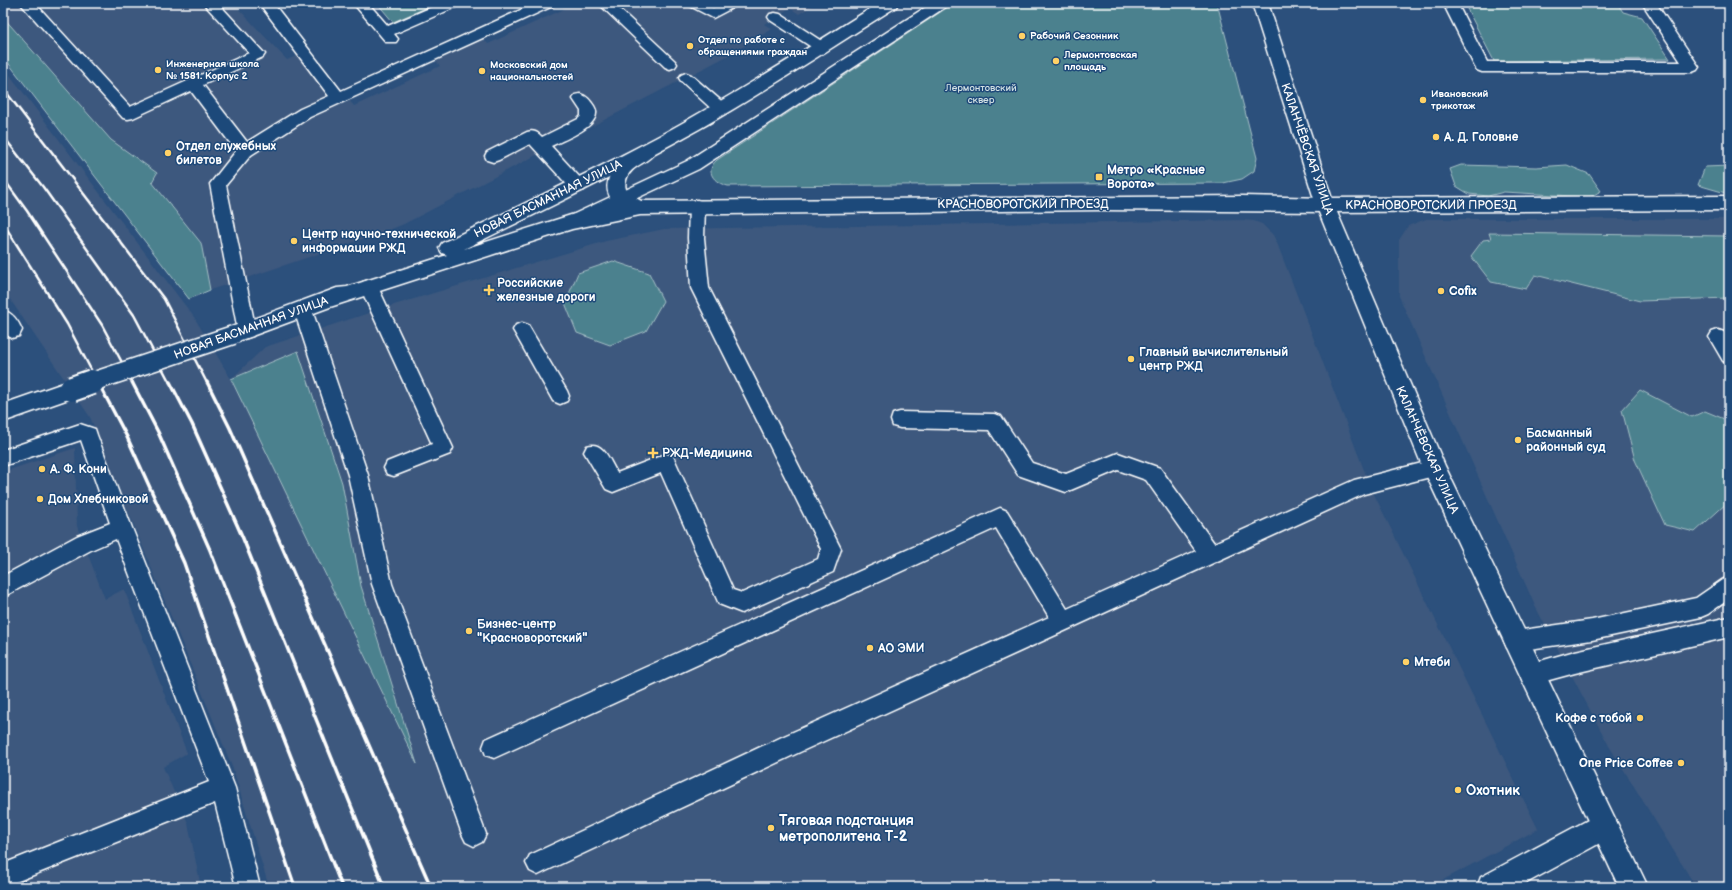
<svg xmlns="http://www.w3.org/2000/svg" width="1732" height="890" viewBox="0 0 1732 890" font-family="'Balsamiq Sans',sans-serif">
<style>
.built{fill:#3c587e}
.green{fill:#4c818e;stroke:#a6c0c6}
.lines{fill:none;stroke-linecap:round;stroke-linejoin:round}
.lane-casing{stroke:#fff;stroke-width:3}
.street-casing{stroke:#fff;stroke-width:3}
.secondary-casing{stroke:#fff;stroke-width:3}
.primary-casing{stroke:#fff;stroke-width:3}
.lane{fill:#1f4a7a;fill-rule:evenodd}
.street{fill:#1f4a7a;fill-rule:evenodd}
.secondary{fill:#1f4a7a;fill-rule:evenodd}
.primary{fill:#1f4a7a;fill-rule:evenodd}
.rail-far1{stroke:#fff;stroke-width:2.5}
.rail{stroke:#fff;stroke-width:3.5}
.secondary-bridge-far1-casing{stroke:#fff;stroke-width:21;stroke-linecap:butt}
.secondary-bridge-casing{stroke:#fff;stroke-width:28;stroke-linecap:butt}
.secondary-bridge-far1{stroke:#1f4a7a;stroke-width:18}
.secondary-bridge{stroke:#1f4a7a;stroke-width:24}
.poi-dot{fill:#ffd166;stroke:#1f4a7a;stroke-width:1.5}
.labels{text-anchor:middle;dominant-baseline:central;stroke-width:3;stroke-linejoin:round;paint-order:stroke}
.far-poi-label{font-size:10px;font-weight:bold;fill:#fff;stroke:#1f4a7a;text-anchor:start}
.far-park-label{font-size:10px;fill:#d2e0e3;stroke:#1f4a7a}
.poi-label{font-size:12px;font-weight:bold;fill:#fff;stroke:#1f4a7a;text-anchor:start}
.street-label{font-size:12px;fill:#fff;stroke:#1f4a7a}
.near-poi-label{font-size:14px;font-weight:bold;fill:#fff;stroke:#1f4a7a;text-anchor:start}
</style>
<rect width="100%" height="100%" fill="#2c507c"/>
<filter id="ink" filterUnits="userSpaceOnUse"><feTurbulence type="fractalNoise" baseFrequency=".025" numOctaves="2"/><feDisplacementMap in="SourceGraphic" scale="8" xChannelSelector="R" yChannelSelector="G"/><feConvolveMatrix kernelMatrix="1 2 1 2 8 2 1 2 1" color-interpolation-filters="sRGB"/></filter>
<g filter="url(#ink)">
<g class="built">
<path d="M3 3H233L287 60 299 55 338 106 350 101 354 106 440 66 436 61 484 39 488 44 564 9 560 4 563 3H591L594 6 602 3H817L799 14 790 8 764 24 772 29 735 52 404 224 384 232 210 290 201 243 152 182 157 173 111 140 3 17Z"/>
<path d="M3 66 194 317 231 379 265 347 384 308 606 241 664 229 1242 220 1254 221 1262 224 1273 235 1277 243 1371 488 1538 829 1430 887H269L233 769 90 417 3 289Z"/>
<path d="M1426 219H1729V887H1696L1609 746 1535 606 1399 296V240L1408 226Z"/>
<path d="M75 448 77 526 105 599 124 589 187 753 163 767 188 823 201 887H3V472Z"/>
</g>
<g class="green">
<path d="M377 3H437L393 22Z"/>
<path d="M954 3H1217L1257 158 1254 171 1242 179 1223 183 728 186C714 183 704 171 717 160Z"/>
<path d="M1464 3H1617L1623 12 1642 17 1670 59 1494 61Z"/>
<path d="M3 17 111 140 157 173 152 182 201 243 210 290 189 299 3 56Z"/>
<path d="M1461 165 1536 167 1567 165 1589 174 1601 191 1590 197 1504 192 1488 196 1469 194 1456 186 1450 169Z"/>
<path d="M1729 166V194L1698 185 1705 167Z"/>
<path d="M1489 233 1729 236V298L1640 301 1535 275 1526 289 1491 282 1471 256 1483 240 1491 239Z"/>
<path d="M613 261 649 273 663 301 646 331 610 345 577 333 565 303 578 273Z"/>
<path d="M298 351 342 483 361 586 417 764 231 379Z"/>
<path d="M1640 390 1692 417 1705 411 1729 421V501L1695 532 1665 525 1635 460 1622 410Z"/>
</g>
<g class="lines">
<defs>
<g id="lane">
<path d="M20 3H35L130 107 249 53 203 3H218L265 54 263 57 203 85 247 142 300 109 329 96 259 3H273L341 91 536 3H555L553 6 310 117 251 155 226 185 256 331 253 336 247 338 241 336 238 331 210 184 236 151 191 91 133 118 128 119 123 118Z"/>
<path d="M353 3H368L388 26 441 3H460L458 6 394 34 398 39 396 42H386Z"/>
<path d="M598 3H613L675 61 677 64 675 67 670 69 665 67Z"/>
<path d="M688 3H705L713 8 721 3H738L736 6 713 18 690 6Z"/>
<path d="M932 3H949L947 6 699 169 582 224 576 226 570 224 568 220 570 216 687 161Z"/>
<path d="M1443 3H1457L1487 62H1681L1642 3H1656L1699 67 1697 70 1692 72H1482L1477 70 1475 67Z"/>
<path d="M775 13 780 14 826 44 828 47 826 50H816L770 20 768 17 770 14Z"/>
<path d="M686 73 691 75 726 105 729 109 726 113 721 114 716 113 681 81 679 78 681 75Z"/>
<path d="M580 94C587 96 590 100 594 106 606 125 563 140 551 146L584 182 586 186 584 190 578 192 572 190 530 144 499 160 493 162 487 160 485 156 487 152 527 132C534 130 537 132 542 137L578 119 581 116V111L573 99 575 95Z"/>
<path d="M697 200 703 202 705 206 704 238 709 288 841 549 833 572 742 613 719 604 661 473 613 492 606 489 584 452 587 446C603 440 610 461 617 473L666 454 673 456 733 590 742 593 818 559 821 549 691 288 688 238 689 206 691 202Z"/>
<path d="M369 280 375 282 378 287 453 448 450 454 394 476 387 474 384 468 387 462 432 444 360 287 363 282Z"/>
<path d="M303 303 309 305 312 310 368 475 392 584 486 834 482 842 474 846 466 842 462 834 372 584 348 475 294 310 297 305Z"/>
<path d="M522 323 528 325 567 391 569 396 567 401 560 404 553 401 516 335 513 330 516 325Z"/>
<path d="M1718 330 1724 332 1729 340V363L1723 361 1709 337 1712 332Z"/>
<path d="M900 412 994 414 1001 416 1032 463 1066 474 1118 453 1160 468 1214 543 1354 480 1434 460 1441 462 1444 468 1441 474 1434 476 1364 494 800 752 546 871 538 875 530 871 526 863 530 855 784 736 1049 617 996 528 494 758 486 755 483 747 486 739 1000 508 1007 511 1067 609 1196 551 1146 480 1118 470 1066 492 1018 475 989 430 900 428 893 426 891 420 893 414Z"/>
<path d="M80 424 95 429 97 435 132 528 235 788 260 887H236L215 803 3 887V864L209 782 116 539 91 550 3 597V576L77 536 110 523 81 440 3 466V450Z"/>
<path d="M1729 577V599L1708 614 1701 617 1592 640 1515 651 1507 648 1504 641 1507 634 1515 631 1592 620 1696 598 1722 580Z"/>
<path d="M1729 617V637L1575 673 1531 685 1523 682 1520 674 1523 666 1575 651Z"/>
</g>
<g id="street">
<path d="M646 146 652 147 655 152C648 164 630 165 626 180 621 198 643 197 649 208L647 213C640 215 636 214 629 211 586 194 616 155 646 146Z"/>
<path d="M1729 196V210L1325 212 1318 210 1316 205 1318 200 1325 198Z"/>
<path d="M3 310C13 313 18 321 22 330L19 336 12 338 3 333Z"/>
<path d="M1603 812 1613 816 1617 826 1613 836 1519 887H1477L1481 877Z"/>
</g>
<g id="secondary">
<path d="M879 3H898L896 7C831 48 767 90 701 128 623 172 543 210 464 249L571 215 640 201 1242 196 1325 198 1332 200 1334 205 1332 210 1325 212 1103 210 640 215 572 229 330 307 233 343 226 341 223 335 226 329 337 288 347 287 447 255 442 253 439 248 442 243C515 208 588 174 659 136 734 95 806 49 879 3Z"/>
<path d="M72 380 80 383 83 389 80 395 3 422V404Z"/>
</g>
<path id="primary" d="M1252 3H1268L1334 205 1445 466 1648 887H1619L1423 468 1316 205Z"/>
</defs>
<use href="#lane" class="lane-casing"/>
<use href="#street" class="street-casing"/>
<use href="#secondary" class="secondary-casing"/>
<use href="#primary" class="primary-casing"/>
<use href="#lane" class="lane"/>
<use href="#street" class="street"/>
<use href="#secondary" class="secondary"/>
<use href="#primary" class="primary"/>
<g class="rail-far1">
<path d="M3 88 164 299 207 383"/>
<path d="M3 136 43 187 134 315 170 383"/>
<path d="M3 178 27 211 102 325 133 383"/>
<path d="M3 223 67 324 98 383"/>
</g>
<g class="rail">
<path d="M98 382 127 437 184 563 295 887"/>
<path d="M132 382 158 432 210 550 342 887"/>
<path d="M170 382 192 424 242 536 384 887"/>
<path d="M207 382 230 428 431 887"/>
</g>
<defs>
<path id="secondary-bridge-far1" d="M89 383 233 335"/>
<path id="secondary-bridge" d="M72 389 92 382"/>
</defs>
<use href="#secondary-bridge-far1" class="secondary-bridge-far1-casing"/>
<use href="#secondary-bridge" class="secondary-bridge-casing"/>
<use href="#secondary-bridge-far1" class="secondary-bridge-far1"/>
<use href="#secondary-bridge" class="secondary-bridge"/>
</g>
</g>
<g class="poi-dot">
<circle cx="1022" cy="36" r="4"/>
<circle cx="690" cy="46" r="4"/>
<circle cx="1056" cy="61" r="4"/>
<circle cx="158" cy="70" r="4"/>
<circle cx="482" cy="71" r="4"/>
<circle cx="1423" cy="100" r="4"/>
<circle cx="1436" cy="137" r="4"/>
<circle cx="168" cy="153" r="4"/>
<rect x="1095" y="173" width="8" height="8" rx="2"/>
<circle cx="294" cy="241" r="4"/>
<path d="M487 284h4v4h4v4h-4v4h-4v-4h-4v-4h4z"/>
<circle cx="1441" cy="291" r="4"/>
<circle cx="1131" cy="359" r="4"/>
<circle cx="1518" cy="440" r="4"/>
<path d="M651 447h4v4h4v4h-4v4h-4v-4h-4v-4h4z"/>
<circle cx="42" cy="469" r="4"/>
<circle cx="40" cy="499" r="4"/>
<circle cx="469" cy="631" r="4"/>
<circle cx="870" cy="648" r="4"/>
<circle cx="1406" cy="662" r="4"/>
<circle cx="1640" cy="718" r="4"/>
<circle cx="1681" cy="763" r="4"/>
<circle cx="1458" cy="790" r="4"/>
<circle cx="771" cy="828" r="4"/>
</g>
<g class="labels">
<g class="far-poi-label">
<text x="1030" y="36">Рабочий Сезонник</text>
<text x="698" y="40">Отдел по работе с<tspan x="698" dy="12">обращениями граждан</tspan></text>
<text x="1064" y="55">Лермонтовская<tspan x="1064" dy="12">площадь</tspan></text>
<text x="166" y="64">Инженерная школа<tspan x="166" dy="12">№ 1581. Корпус 2</tspan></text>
<text x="490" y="65">Московский дом<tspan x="490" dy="12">национальностей</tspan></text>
<text x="1431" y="94">Ивановский<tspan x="1431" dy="12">трикотаж</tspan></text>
</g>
<g class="far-park-label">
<text x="981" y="88">Лермонтовский<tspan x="981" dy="12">сквер</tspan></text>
</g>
<g class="poi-label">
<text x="1444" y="137">А. Д. Головне</text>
<text x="176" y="146">Отдел служебных<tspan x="176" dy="14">билетов</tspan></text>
<text x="1107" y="170">Метро «Красные<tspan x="1107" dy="14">Ворота»</tspan></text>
<text x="302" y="234">Центр научно-технической<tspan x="302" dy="14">информации РЖД</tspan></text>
<text x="497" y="283">Российские<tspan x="497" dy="14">железные дороги</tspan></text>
<text x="1449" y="291">Cofix</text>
<text x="1139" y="352">Главный вычислительный<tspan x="1139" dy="14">центр РЖД</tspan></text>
<text x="1526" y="433">Басманный<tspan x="1526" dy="14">районный суд</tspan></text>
<text x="662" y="453">РЖД-Медицина</text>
<text x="50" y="469">А. Ф. Кони</text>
<text x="48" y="499">Дом Хлебниковой</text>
<text x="477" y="624">Бизнес-центр<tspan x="477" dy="14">"Красноворотский"</tspan></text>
<text x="878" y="648">АО ЭМИ</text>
<text x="1414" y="662">Мтеби</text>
<text x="1632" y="718" text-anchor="end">Кофе с тобой</text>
<text x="1673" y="763" text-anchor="end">One Price Coffee</text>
</g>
<g class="street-label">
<text transform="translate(1307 149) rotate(71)">КАЛАНЧЁВСКАЯ УЛИЦА</text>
<text transform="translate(548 199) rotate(-26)">НОВАЯ БАСМАННАЯ УЛИЦА</text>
<text x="1023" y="204">КРАСНОВОРОТСКИЙ ПРОЕЗД</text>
<text x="1431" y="205">КРАСНОВОРОТСКИЙ ПРОЕЗД</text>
<text transform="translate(251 328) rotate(-20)">НОВАЯ БАСМАННАЯ УЛИЦА</text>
<text transform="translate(1427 450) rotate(66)">КАЛАНЧЁВСКАЯ УЛИЦА</text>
</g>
<g class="near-poi-label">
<text x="1466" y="790">Охотник</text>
<text x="779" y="820">Тяговая подстанция<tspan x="779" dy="16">метрополитена Т-2</tspan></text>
</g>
</g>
<rect width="1732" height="890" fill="none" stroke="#1f4a7a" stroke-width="16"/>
<rect x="8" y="8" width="1716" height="874" fill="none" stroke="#fff" stroke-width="1.5" filter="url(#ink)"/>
</svg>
